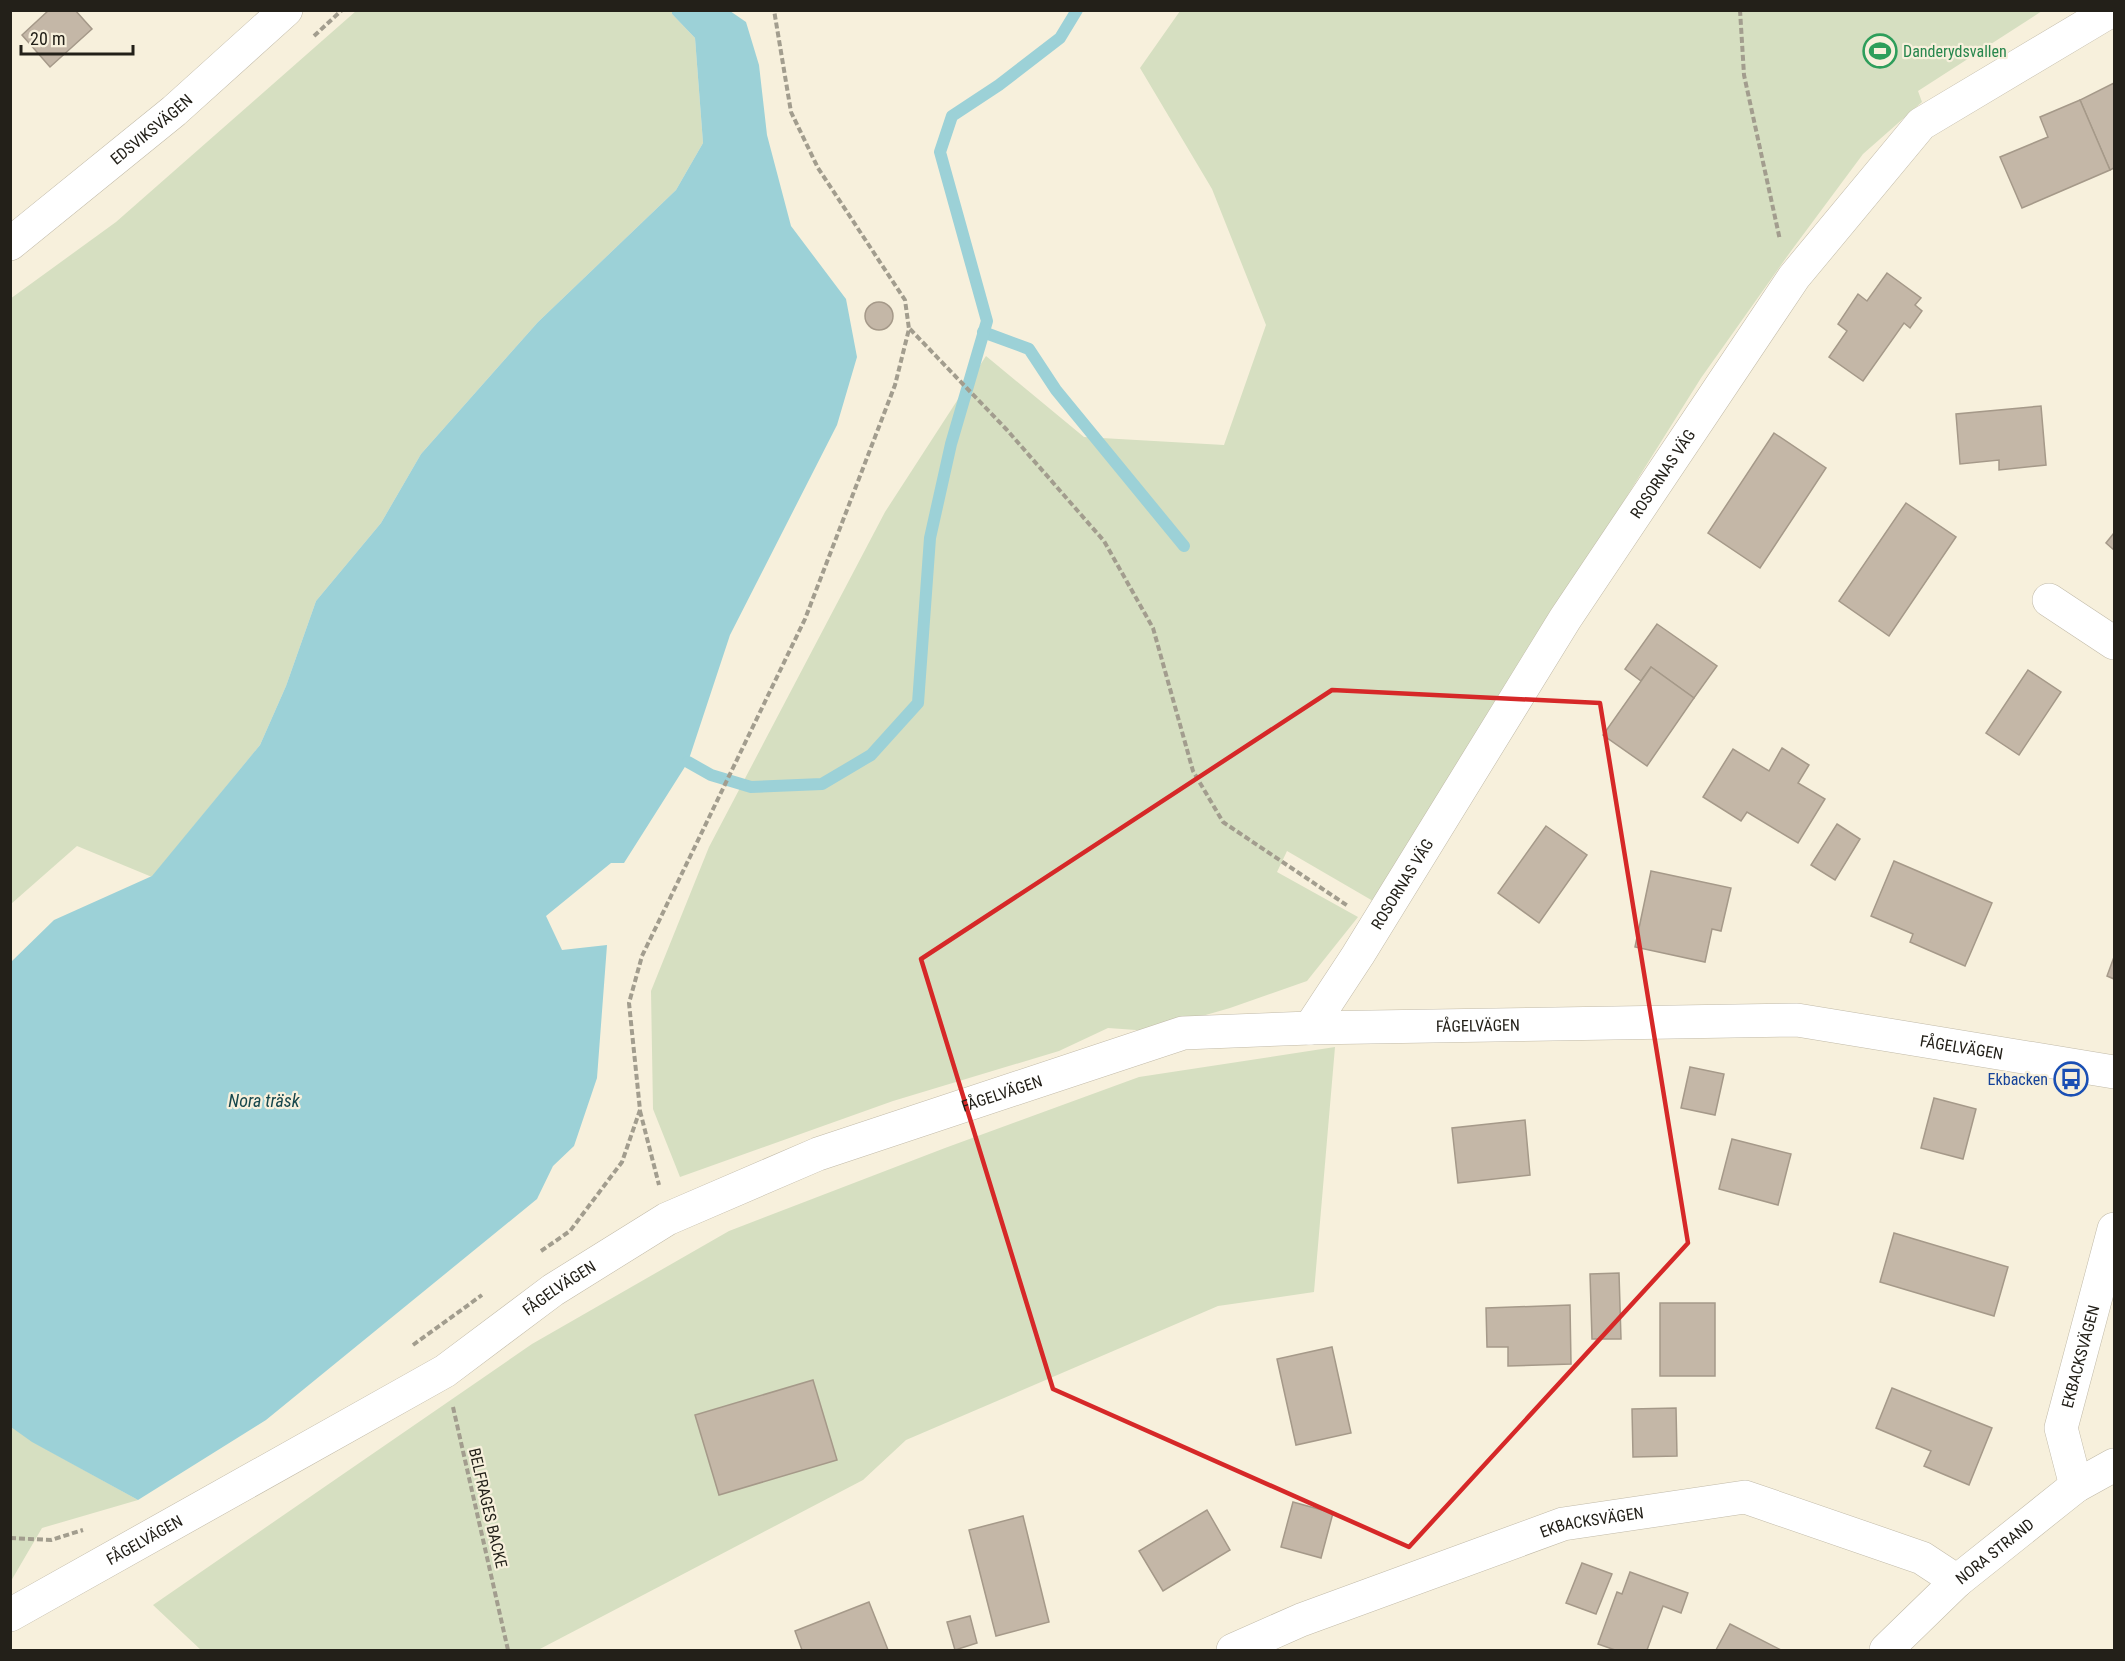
<svg xmlns="http://www.w3.org/2000/svg" width="2125" height="1661" viewBox="0 0 2125 1661" font-family="'Roboto Condensed',sans-serif">
<style>
.green{fill:#d6dfc1}
.water{fill:#9cd1d7}
.lines{fill:none;stroke-linecap:round;stroke-linejoin:round}
.stream{stroke:#9cd1d7;stroke-width:12}
.building{fill:#c4b7a7;stroke:#a59989;stroke-width:1.5}
.minor-casing{stroke:#c1baa8;stroke-width:34}
.path{stroke:#a29d8e;stroke-width:4;stroke-dasharray:6 3;stroke-linecap:butt}
.minor{stroke:#fff;stroke-width:33}
.marked{fill:none;stroke:#d62828;stroke-width:4.5;stroke-linejoin:round}
.labels{text-anchor:middle;dominant-baseline:central;stroke-width:4.5;stroke-linejoin:round;paint-order:stroke}
.leisure-label{font-size:16px;fill:#27864d;stroke:#f7f0dc;text-anchor:start}
.street-label{font-size:16px;fill:#232019;stroke:#f7f0dc}
.transit-label{font-size:16px;fill:#164399;stroke:#f7f0dc;text-anchor:end}
.water-label{font-size:18px;font-style:italic;fill:#17474c;stroke:#f7f0dc}
</style>
<rect width="100%" height="100%" fill="#f7f0dc"/>
<g class="green">
<path d="M356 11H672V14L695 38 703 143 676 190 538 322 421 454 381 523 316 601 286 686 260 745 152 877 77 846 11 904 10 299 116 222Z"/>
<path d="M1180 11H2042L1918 91 1922 102 1863 154 1791 251 1701 378 1373 901 1287 851 1277 872 1358 917 1307 981 1230 1008 1150 1031 1108 1028 1059 1051 893 1101 680 1177 653 1109 651 991 709 847 885 512 986 356 1084 437 1224 445 1266 325 1212 189 1140 68Z"/>
<path d="M1335 1047 1314 1292 1218 1306 906 1440 863 1480 538 1650H201L153 1605 532 1344 729 1231 945 1148 1139 1077Z"/>
<path d="M11 1426 35 1443 138 1500 42 1528 11 1581Z"/>
</g>
<path class="water" d="M672 11H730L746 22 759 65 767 135 791 226 846 299 857 357 837 425 730 635 688 762 624 863H611L546 916 562 950 607 945 597 1078 574 1146 553 1166 537 1199 266 1420 138 1500 32 1442 11 1427V962L54 920 152 876 260 745 286 686 316 601 381 523 421 454 538 322 676 190 703 143 695 38 672 14Z"/>
<g class="lines">
<g class="stream">
<path d="M983 332 1029 349 1056 390 1184 546"/>
<path d="M688 762 711 775 751 787 822 784 871 755 918 703 930 538 951 444 987 321 940 152 952 116 999 85 1060 38 1077 10"/>
</g>
</g>
<g class="building">
<path d="M49 10H75L92 29 50 67 22 35Z"/>
<path d="M2114 83V168L2110 170 2080 100Z"/>
<path d="M2080 100 2110 170 2022 208 2000 157 2048 137 2040 117Z"/>
<path d="M1887 273 1921 298 1915 305 1922 311 1910 328 1904 323 1863 381 1829 357 1847 331 1838 324 1858 294 1867 301Z"/>
<circle cx="879" cy="316" r="14"/>
<path d="M2041 406 2046 465 1999 470V460L1960 464 1956 414Z"/>
<path d="M1774 433 1826 468 1760 568 1708 533Z"/>
<path d="M1906 503 1956 537 1889 636 1839 601Z"/>
<path d="M2114 533V550L2106 543Z"/>
<path d="M1657 624 1717 666 1694 698 1651 667 1641 681 1625 669Z"/>
<path d="M1651 667 1694 698 1647 766 1603 735Z"/>
<path d="M2028 670 2061 692 2019 755 1986 733Z"/>
<path d="M1782 748 1809 765 1798 783 1825 799 1798 843 1747 812 1741 821 1703 797 1733 749 1769 771Z"/>
<path d="M1837 824 1860 839 1835 880 1811 865Z"/>
<path d="M1546 826 1587 855 1539 923 1498 893Z"/>
<path d="M1894 861 1992 903 1965 966 1910 942 1913 934 1871 916Z"/>
<path d="M1651 871 1731 888 1721 931 1712 929 1705 962 1635 947Z"/>
<path d="M2114 957V979L2107 976Z"/>
<path d="M1690 1067 1724 1074 1715 1115 1681 1108Z"/>
<path d="M1934 1098 1976 1109 1963 1159 1921 1148Z"/>
<path d="M1525 1120 1530 1175 1458 1183 1452 1128Z"/>
<path d="M1732 1139 1791 1154 1778 1205 1719 1189Z"/>
<path d="M1894 1233 2008 1267 1994 1316 1880 1282Z"/>
<path d="M1619 1273 1621 1339H1592L1590 1274Z"/>
<rect x="1660" y="1303" width="55" height="73"/>
<path d="M1570 1305 1571 1364 1508 1366V1347H1487L1486 1308Z"/>
<path d="M1332 1347 1351 1433 1296 1445 1277 1359Z"/>
<path d="M813 1380 837 1460 719 1495 695 1415Z"/>
<path d="M1892 1388 1992 1428 1969 1485 1924 1466 1931 1451 1876 1428Z"/>
<path d="M1676 1408 1677 1456 1633 1457 1632 1409Z"/>
<path d="M1293 1502 1333 1513 1321 1558 1281 1547Z"/>
<path d="M1207 1510 1230 1550 1163 1591 1139 1551Z"/>
<path d="M1023 1516 1049 1622 996 1636 969 1530Z"/>
<path d="M1582 1563 1612 1574 1596 1614 1566 1603Z"/>
<path d="M1630 1572 1688 1593 1681 1613 1663 1606 1647 1650H1615L1598 1644 1617 1592 1622 1594Z"/>
<path d="M869 1602 888 1650H802L795 1631Z"/>
<path d="M970 1616 977 1643 955 1650 947 1622Z"/>
<path d="M1730 1624 1781 1650H1716Z"/>
</g>
<g class="lines">
<defs>
<g id="minor">
<path id="s1" d="M10 244 174 111 286 10"/>
<path d="M2049 600 2114 643"/>
<path id="s2" d="M1310 1028 1358 955 1565 619 1794 277 1921 124 2112 10"/>
<path id="s3" d="M2076 1486 2061 1428 2114 1229"/>
<path id="s4" d="M10 1615 445 1371 553 1290 667 1219 818 1154 1183 1033 1310 1028 1797 1020 2114 1072"/>
<path id="s5" d="M1233 1650 1301 1620 1563 1524 1745 1497 1922 1558 1957 1581"/>
<path id="s6" d="M1886 1650 1957 1581 2076 1486 2114 1465"/>
</g>
</defs>
<use href="#minor" class="minor-casing"/>
<g class="path">
<path d="M1740 10 1744 75 1780 240"/>
<path d="M314 36 342 10"/>
<path d="M910 329 1007 430 1104 541 1153 628 1193 771 1223 822 1348 906"/>
<path d="M640 1111 659 1185"/>
<path d="M541 1251 570 1231 622 1162 640 1110 629 1003 642 956 805 619 895 385 909 329 905 300 818 168 791 112 774 10"/>
<path d="M413 1345 482 1295"/>
<path d="M453 1407 508 1650"/>
<path d="M10 1538 51 1540 83 1530"/>
</g>
<use href="#minor" class="minor"/>
</g>
<path class="marked" d="M1332 690 1600 703 1688 1243 1409 1547 1053 1389 921 959Z"/>
<defs>
<symbol id="stadium-ring" viewBox="-11 -11 22 22"><circle r="9.5" fill="#f7f0dc" stroke="#2e9e5b" stroke-width="1.5"/><path d="M0-5a6.5 5 0 1 0 0 10a6.5 5 0 1 0 0-10ZM-3.5-1.8h7v3.6h-7Z" fill="#2e9e5b"/></symbol>
<symbol id="bus-ring" viewBox="-11 -11 22 22"><circle r="9.5" fill="#f7f0dc" stroke="#1a4fb4" stroke-width="1.5"/><path d="M-5-6H5V4H4V6H2V4H-2V6H-4V4H-5ZM-3.5-4V0h7V-4ZM-3.5 1.2v1.5H-2V1.2ZM2 1.2v1.5H3.5V1.2Z" fill="#1a4fb4"/></symbol>
</defs>
<g fill-rule="evenodd">
<use href="#stadium-ring" x="1861" y="32" width="38" height="38"/>
<use href="#bus-ring" x="2052" y="1060" width="38" height="38"/>
</g>
<g class="labels">
<g class="leisure-label">
<text x="1903" y="51">Danderydsvallen</text>
</g>
<g class="street-label">
<text stroke="none"><textPath href="#s1" startOffset="182">EDSVIKSVÄGEN</textPath></text>
<text stroke="none"><textPath href="#s2" startOffset="657">ROSORNAS VÄG</textPath></text>
<text stroke="none"><textPath href="#s2" startOffset="171">ROSORNAS VÄG</textPath></text>
<text stroke="none"><textPath href="#s4" startOffset="1612">FÅGELVÄGEN</textPath></text>
<text stroke="none"><textPath href="#s4" startOffset="2098">FÅGELVÄGEN</textPath></text>
<text stroke="none"><textPath href="#s4" startOffset="1126">FÅGELVÄGEN</textPath></text>
<text stroke="none"><textPath href="#s4" startOffset="640">FÅGELVÄGEN</textPath></text>
<text stroke="none"><textPath href="#s3" startOffset="134">EKBACKSVÄGEN</textPath></text>
<text transform="translate(488 1508) rotate(77)">BELFRAGES BACKE</text>
<text stroke="none"><textPath href="#s5" startOffset="382">EKBACKSVÄGEN</textPath></text>
<text stroke="none"><textPath href="#s4" startOffset="154">FÅGELVÄGEN</textPath></text>
<text stroke="none"><textPath href="#s6" startOffset="147">NORA STRAND</textPath></text>
</g>
<g class="transit-label">
<text x="2048" y="1079">Ekbacken</text>
</g>
<g class="water-label">
<text x="264" y="1100">Nora träsk</text>
</g>
</g>
<rect width="2125" height="1661" fill="none" stroke="#232019" stroke-width="24"/>
<path d="M21 45v9h112v-9" fill="none" stroke="#232019" stroke-width="3"/>
<text x="30" y="45" font-size="18" fill="#232019" stroke="#f7f0dc" stroke-width="4.5" paint-order="stroke">20 m</text>
</svg>
